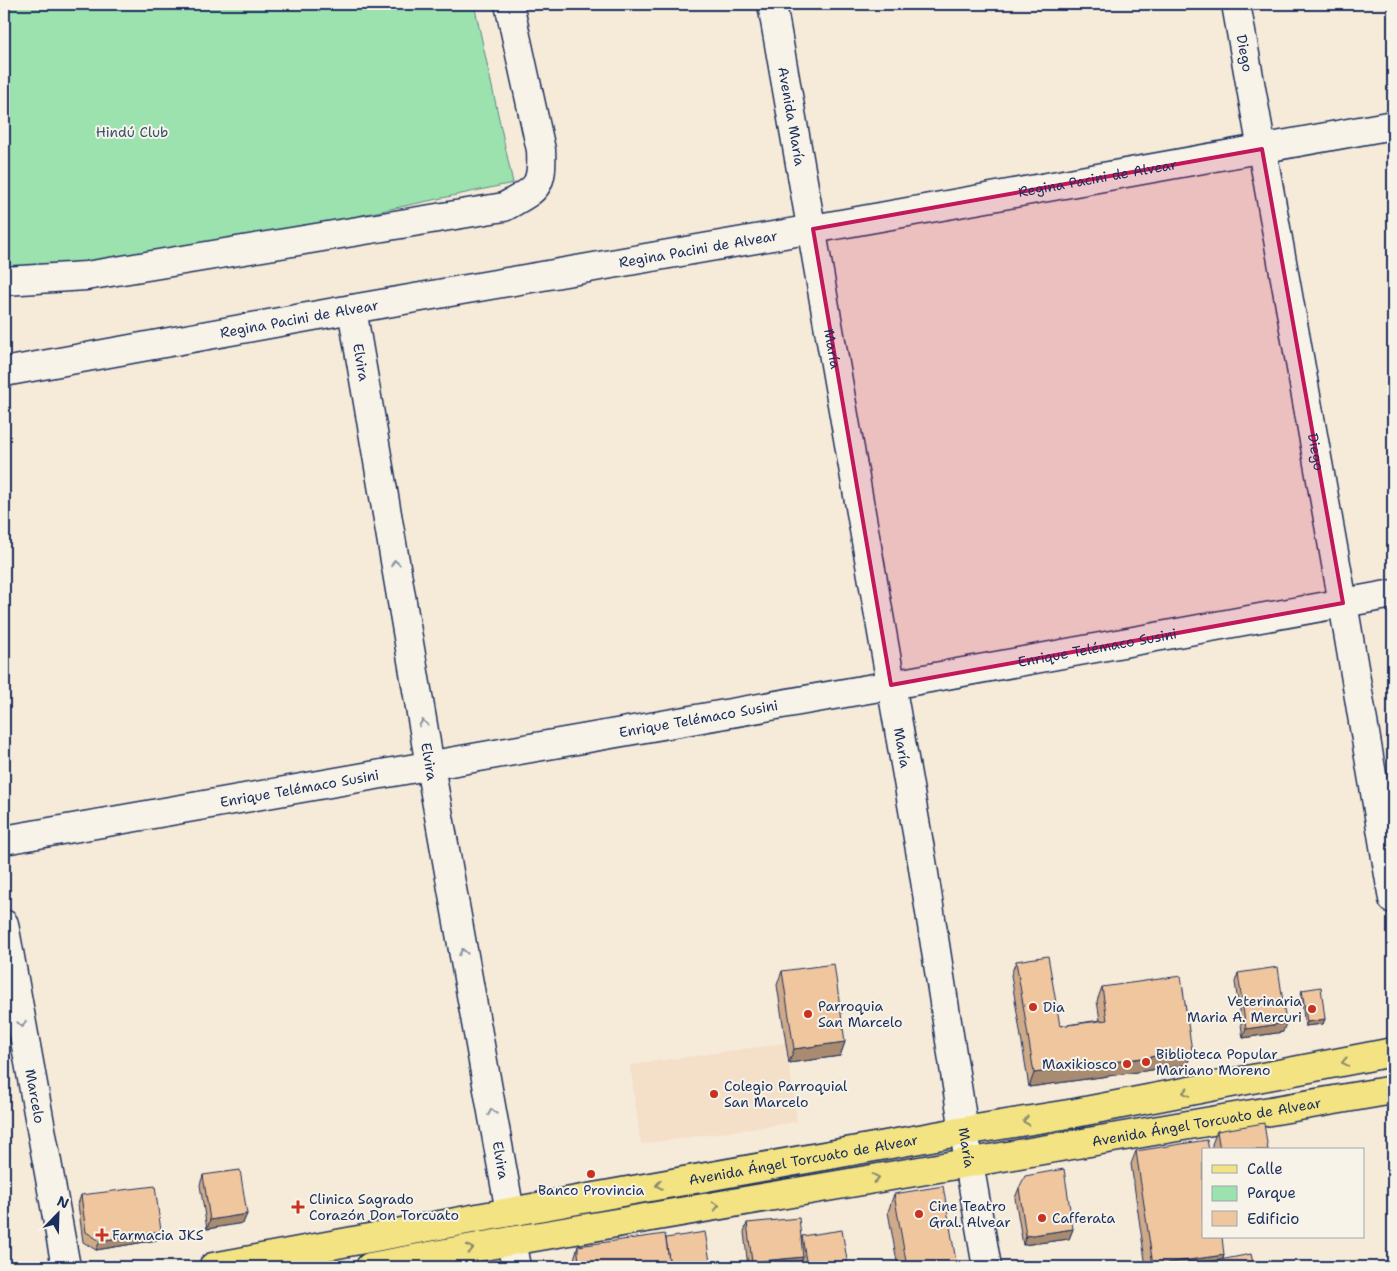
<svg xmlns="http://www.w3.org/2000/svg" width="1397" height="1271" viewBox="0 0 1397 1271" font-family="'Shantell Sans',sans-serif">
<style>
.built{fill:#f4dfc8}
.green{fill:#9be2af;stroke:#5b8886}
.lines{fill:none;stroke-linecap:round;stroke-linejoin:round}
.minor-casing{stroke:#1b2f5e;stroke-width:31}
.tertiary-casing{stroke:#1b2f5e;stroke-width:31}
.primary-casing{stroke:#1b2f5e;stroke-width:31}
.minor{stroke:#f7f3e8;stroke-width:28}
.tertiary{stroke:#f7f3e8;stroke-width:28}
.primary{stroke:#f4e382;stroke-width:28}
.wall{fill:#ceaa89;stroke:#1b2f5e}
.shaded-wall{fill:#a88b6f;stroke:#1b2f5e}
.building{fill:#f0c69f;stroke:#1b2f5e}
.oneway{stroke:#8991a3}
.oneway2{stroke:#888970}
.marked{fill:#c2185b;fill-opacity:0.2;stroke:#c2185b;stroke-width:4;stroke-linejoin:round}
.poi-dot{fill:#c8321e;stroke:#f7f3e8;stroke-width:2}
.labels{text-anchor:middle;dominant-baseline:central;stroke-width:4;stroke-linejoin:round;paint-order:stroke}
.street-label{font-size:14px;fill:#1b2f5e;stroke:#f7f3e8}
.park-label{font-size:14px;fill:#35536e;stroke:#f7f3e8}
.poi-label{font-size:14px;fill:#1b2f5e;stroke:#f7f3e8;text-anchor:start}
</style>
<rect width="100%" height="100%" fill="#f6ead9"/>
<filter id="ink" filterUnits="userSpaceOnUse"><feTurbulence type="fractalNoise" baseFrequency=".02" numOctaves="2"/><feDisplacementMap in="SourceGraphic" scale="10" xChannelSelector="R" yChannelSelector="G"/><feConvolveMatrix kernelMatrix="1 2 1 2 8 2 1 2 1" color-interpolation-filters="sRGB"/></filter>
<g filter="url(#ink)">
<path class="built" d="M786 1043 797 1122 641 1144 630 1065Z"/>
<path class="green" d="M4 4H474L513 183 60 279 4 269Z"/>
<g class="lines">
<defs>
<g id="minor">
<path id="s1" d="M1236 4 1343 603 1393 899"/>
<path id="s2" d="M813 229 1393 125"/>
<path d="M4 281 86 276 504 207C536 189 543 189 541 150L509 4"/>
<path id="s3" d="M352 309 430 766 510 1212"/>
<path id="s4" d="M4 840 891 685 1393 594"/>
<path id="s5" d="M4 924 66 1267"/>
<path d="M511 1241 516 1267"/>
</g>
<g id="tertiary">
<path id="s6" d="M772 4 922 861 969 1163 987 1267"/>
<path id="s7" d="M4 372 352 309 813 229"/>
</g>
<g id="primary">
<path id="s8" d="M213 1267 510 1212 964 1131 1075 1113 1393 1052"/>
<path id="s9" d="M370 1267 511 1241 1393 1090"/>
</g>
</defs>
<use href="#minor" class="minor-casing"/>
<use href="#tertiary" class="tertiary-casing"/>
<use href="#primary" class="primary-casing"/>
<use href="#minor" class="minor"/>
<use href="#tertiary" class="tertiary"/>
<use href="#primary" class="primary"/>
</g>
<g class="wall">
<path d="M1016 961 1060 1026 1100 1020 1097 1001 1102 987 1192 1051 1187 1065 1029 1087 1011 975Z"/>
<path d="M782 971 845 1042 840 1056 789 1063 777 985Z"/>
<path d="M1238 973 1283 1032 1243 1038 1235 982Z"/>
<path d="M1302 990 1325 1019 1323 1024 1305 1026 1301 995Z"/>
<path d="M1217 1131 1268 1150H1212V1144Z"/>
<path d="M1136 1151 1224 1255 1223 1259 1254 1267H1146L1131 1164Z"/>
<path d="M203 1175 247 1214 243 1223 207 1229 200 1185Z"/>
<path d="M1019 1188 1073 1229 1069 1239 1023 1245 1015 1198Z"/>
<path d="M894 1194 957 1267H898L888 1212Z"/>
<path d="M81 1195 161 1231 157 1240 96 1250 83 1242 78 1204Z"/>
<path d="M747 1223 801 1239 802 1236 848 1266 855 1267H800V1266L790 1267H748L744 1232Z"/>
<path d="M666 1238 711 1267H558L559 1264 573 1262 578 1246Z"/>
</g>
<g class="shaded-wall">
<path d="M1325 1019 1323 1024 1305 1026 1307 1022Z"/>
<path d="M1286 1023 1283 1032 1243 1038 1246 1029Z"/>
<path d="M845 1042 840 1056 789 1063 794 1049Z"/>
<path d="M1192 1051 1187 1065 1029 1087 1034 1073Z"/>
<path d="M247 1214 243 1223 207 1229 210 1220Z"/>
<path d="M1073 1229 1069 1239 1023 1245 1026 1236Z"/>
<path d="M161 1231 157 1240 96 1250 100 1241Z"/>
<path d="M1224 1255 1220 1267H1152L1153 1265Z"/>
<path d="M803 1257 800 1266 790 1267H750L752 1262Z"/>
</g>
<g class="building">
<path d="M1048 956 1060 1026 1107 1020 1102 987 1181 976 1192 1051 1034 1073 1016 961Z"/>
<path d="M834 964 845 1042 794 1049 782 971Z"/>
<path d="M1278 967 1286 1023 1246 1029 1238 973Z"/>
<path d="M1321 987 1325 1019 1307 1022 1302 990Z"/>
<path d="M1264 1123 1268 1150H1220L1217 1131Z"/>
<path d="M1207 1140 1209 1150H1203V1237H1222L1224 1255 1153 1265 1136 1151Z"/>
<path d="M1064 1169 1073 1229 1026 1236 1019 1188 1025 1176Z"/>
<path d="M240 1170 247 1214 210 1220 203 1175Z"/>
<path d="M155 1186 161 1231 100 1241 86 1232 81 1195Z"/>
<path d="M943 1186 957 1267H907L894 1194Z"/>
<path d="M799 1218 803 1257 752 1262 747 1223Z"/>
<path d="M842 1230 848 1266H855V1267H807L802 1236Z"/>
<path d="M705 1232 711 1267H670L666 1238Z"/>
<path d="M665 1234 670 1267H580L578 1253V1246Z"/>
<path d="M1251 1254 1254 1267H1184Z"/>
<path d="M574 1262 575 1267H559V1264Z"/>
</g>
<defs><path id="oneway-chevron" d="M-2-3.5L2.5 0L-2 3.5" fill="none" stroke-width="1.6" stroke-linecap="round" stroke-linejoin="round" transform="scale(1.25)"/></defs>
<g class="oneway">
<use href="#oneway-chevron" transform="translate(395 563) rotate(-100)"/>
<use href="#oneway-chevron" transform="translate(423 723) rotate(-100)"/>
<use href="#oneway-chevron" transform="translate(463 952) rotate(-100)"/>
<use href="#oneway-chevron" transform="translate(22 1024) rotate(80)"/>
<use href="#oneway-chevron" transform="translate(492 1112) rotate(-100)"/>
</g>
<g class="oneway2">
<use href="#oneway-chevron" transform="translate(1345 1062) rotate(169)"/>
<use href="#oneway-chevron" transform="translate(1186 1092) rotate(169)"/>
<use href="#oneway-chevron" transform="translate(1026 1121) rotate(171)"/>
<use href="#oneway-chevron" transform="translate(876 1178) rotate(-10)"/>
<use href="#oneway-chevron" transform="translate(659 1185) rotate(170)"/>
<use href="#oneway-chevron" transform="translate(716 1206) rotate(-10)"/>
<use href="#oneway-chevron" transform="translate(470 1249) rotate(-11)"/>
</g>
</g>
<path class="marked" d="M1262 149 1343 603 891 685 813 229Z"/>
<g class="poi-dot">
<circle cx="1033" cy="1007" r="5"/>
<circle cx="1312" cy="1009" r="5"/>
<circle cx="808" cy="1014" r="5"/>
<circle cx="1146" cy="1062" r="5"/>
<circle cx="1127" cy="1064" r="5"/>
<circle cx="714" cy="1094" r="5"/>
<circle cx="591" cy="1174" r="5"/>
<path d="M295.5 1199.5h5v5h5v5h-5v5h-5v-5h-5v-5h5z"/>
<circle cx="919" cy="1214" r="5"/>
<circle cx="1042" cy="1218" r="5"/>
<path d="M99.5 1227.5h5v5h5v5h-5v5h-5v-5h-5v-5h5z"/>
</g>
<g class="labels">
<g class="street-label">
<text stroke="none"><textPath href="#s1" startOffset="50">Diego</textPath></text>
<text stroke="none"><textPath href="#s6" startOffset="114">Avenida María</textPath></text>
<text stroke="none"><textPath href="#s2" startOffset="289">Regina Pacini de Alvear</textPath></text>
<text stroke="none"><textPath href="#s7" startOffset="705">Regina Pacini de Alvear</textPath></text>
<text stroke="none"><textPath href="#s7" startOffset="300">Regina Pacini de Alvear</textPath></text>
<text stroke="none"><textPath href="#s6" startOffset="350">María</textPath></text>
<text stroke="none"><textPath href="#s3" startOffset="54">Elvira</textPath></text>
<text stroke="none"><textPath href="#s1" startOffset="455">Diego</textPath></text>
<text stroke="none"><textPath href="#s4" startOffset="1110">Enrique Telémaco Susini</textPath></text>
<text stroke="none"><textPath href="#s4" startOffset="705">Enrique Telémaco Susini</textPath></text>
<text stroke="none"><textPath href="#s6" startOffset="755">María</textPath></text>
<text stroke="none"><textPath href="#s3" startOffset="459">Elvira</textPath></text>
<text stroke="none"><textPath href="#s4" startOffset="300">Enrique Telémaco Susini</textPath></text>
<text stroke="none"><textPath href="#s5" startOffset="175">Marcelo</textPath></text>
<text stroke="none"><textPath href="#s9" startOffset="849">Avenida Ángel Torcuato de Alvear</textPath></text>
<text stroke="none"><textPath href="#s6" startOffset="1160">María</textPath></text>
<text stroke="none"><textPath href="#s3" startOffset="864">Elvira</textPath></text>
<text stroke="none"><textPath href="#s8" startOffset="600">Avenida Ángel Torcuato de Alvear</textPath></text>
</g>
<g class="park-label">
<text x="132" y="132">Hindú Club</text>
</g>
<g class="poi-label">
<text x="1302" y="1001" text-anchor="end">Veterinaria<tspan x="1302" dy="16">Maria A. Mercuri</tspan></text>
<text x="818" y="1006">Parroquia<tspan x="818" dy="16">San Marcelo</tspan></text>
<text x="1043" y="1007">Dia</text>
<text x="1156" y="1054">Biblioteca Popular<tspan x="1156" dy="16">Mariano Moreno</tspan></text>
<text x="1117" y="1064" text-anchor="end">Maxikiosco</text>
<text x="724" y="1086">Colegio Parroquial<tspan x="724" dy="16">San Marcelo</tspan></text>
<text x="591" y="1190" text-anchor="middle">Banco Provincia</text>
<text x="309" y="1199">Clinica Sagrado<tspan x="309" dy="16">Corazón Don Torcuato</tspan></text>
<text x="929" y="1206">Cine Teatro<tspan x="929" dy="16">Gral. Alvear</tspan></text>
<text x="1052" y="1218">Cafferata</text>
<text x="112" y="1235">Farmacia JKS</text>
</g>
</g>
<rect width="1397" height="1271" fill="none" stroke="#f7f3e8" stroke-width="20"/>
<rect x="10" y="10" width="1377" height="1251" fill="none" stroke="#1b2f5e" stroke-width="2" filter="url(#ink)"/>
<rect x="1202" y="1148" width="162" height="90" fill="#f7f3e8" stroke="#9fa5b1"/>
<rect x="1212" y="1165" width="25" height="8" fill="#f4e382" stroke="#9fa5b1"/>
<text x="1247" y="1174" font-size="15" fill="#1b2f5e">Calle</text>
<rect x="1212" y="1186" width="25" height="15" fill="#9be2af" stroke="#9fa5b1"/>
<text x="1247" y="1198" font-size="15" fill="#1b2f5e">Parque</text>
<rect x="1212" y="1211" width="25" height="15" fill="#f0c69f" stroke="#9fa5b1"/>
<text x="1247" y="1224" font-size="15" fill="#1b2f5e">Edificio</text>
<g transform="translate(58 1214) rotate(23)" stroke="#f7f3e8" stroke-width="4" paint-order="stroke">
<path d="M0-4L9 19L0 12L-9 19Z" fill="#1b2f5e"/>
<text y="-8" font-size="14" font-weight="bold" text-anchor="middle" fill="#1b2f5e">N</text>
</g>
</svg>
